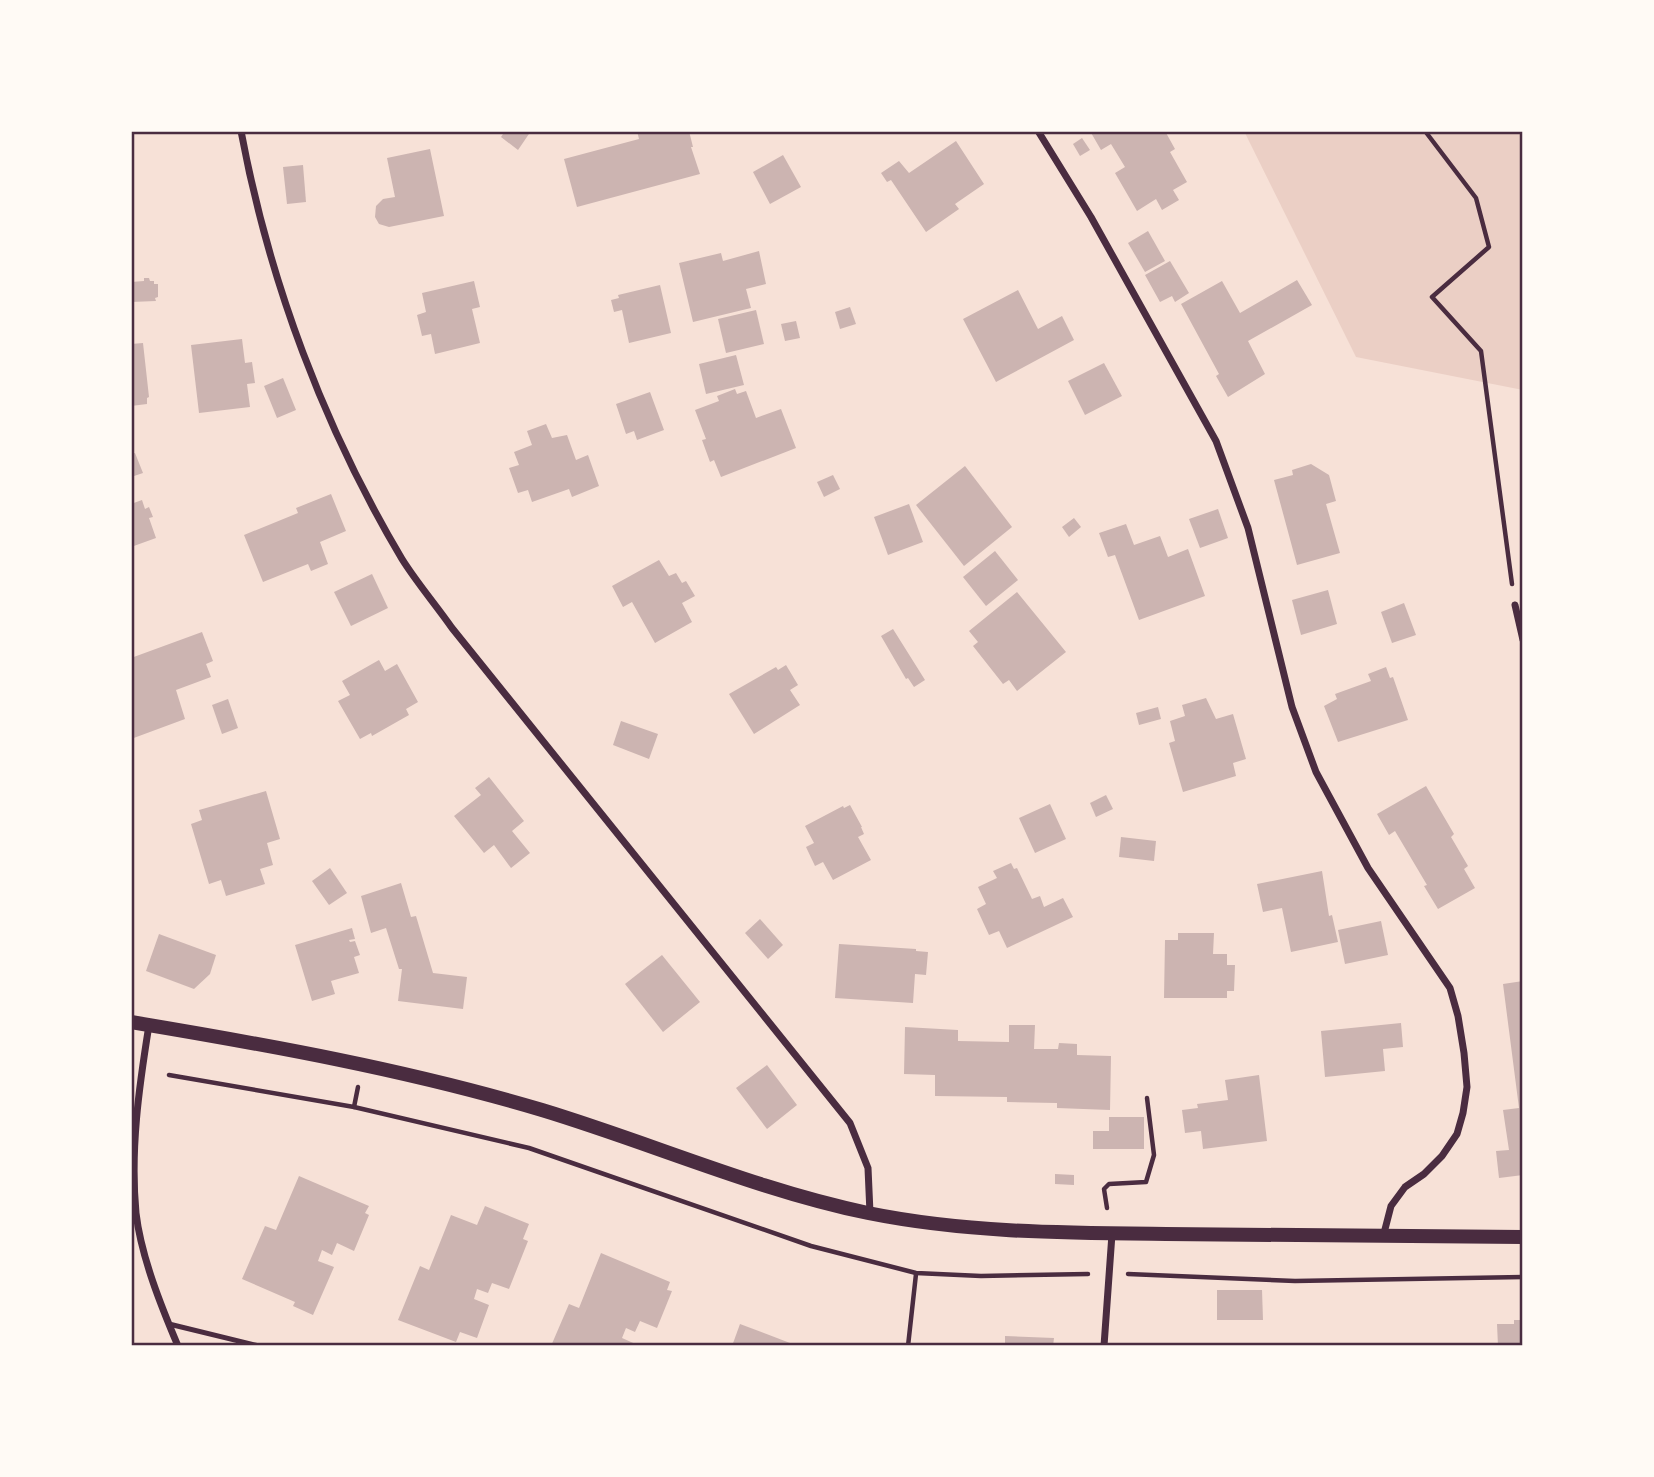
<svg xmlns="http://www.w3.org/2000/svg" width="1654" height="1477" viewBox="0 0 1654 1477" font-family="Manrope,sans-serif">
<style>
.green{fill:#ebcfc5}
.building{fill:#ccb4b1}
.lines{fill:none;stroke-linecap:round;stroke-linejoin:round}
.path{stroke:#4a2c40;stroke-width:4.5}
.service{stroke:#4a2c40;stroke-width:5}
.minor{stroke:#4a2c40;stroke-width:7}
.secondary{stroke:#4a2c40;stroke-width:14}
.neatline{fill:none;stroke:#4a2c40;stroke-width:2.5}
</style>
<rect width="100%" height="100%" fill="#f7e1d7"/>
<path class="green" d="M1244 131H1523V390L1356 357Z"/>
<g class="building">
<path d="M505 131H531L518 150 501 137Z"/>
<path d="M637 131H689L693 147H691L700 174 577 207 564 159 639 139Z"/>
<path d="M1090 131H1165L1175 149 1170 152 1187 182 1173 190 1179 200 1162 210 1156 199 1137 211 1115 173 1125 167 1111 144 1101 150Z"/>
<path d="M1082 138 1090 150 1080 156 1073 144Z"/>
<path d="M956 141 984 184 955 204 959 209 926 232 891 180 887 182 881 173 899 161 909 173Z"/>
<path d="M430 149 444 216 389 227 379 224 375 217 376 206 383 199 395 197 387 158Z"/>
<path d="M783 155 801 187 770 204 753 172Z"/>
<path d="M303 165 306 202 287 204 283 167Z"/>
<path d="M1148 231 1165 261 1145 272 1128 243Z"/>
<path d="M759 251 766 284 746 289 751 308 693 322 679 263 721 253 723 261Z"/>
<path d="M1170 261 1189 293 1175 302 1172 296 1160 302 1145 275Z"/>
<path d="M144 278H149L150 281H154V284H158V297L155 298 156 301 131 302V282L144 281Z"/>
<path d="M1297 280 1312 305 1248 341 1265 374 1228 397 1216 376 1219 374 1181 304 1222 281 1240 313Z"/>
<path d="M474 281 480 307 472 309 480 343 435 354 431 334 422 336 417 315 426 312 422 293Z"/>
<path d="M660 285 671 333 629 343 622 310 614 312 611 300 619 298 618 295Z"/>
<path d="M1018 290 1038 329 1062 316 1074 340 996 382 963 319Z"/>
<path d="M850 307 856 324 840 329 835 312Z"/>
<path d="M756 310 764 344 726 353 718 319Z"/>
<path d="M796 321 800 338 785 341 781 324Z"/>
<path d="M242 339 245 363 252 362 255 383 247 384 250 407 199 413 191 345Z"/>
<path d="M143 343 149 397 147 398V404L131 406V344Z"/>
<path d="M736 355 744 385 706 394 699 364Z"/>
<path d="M1104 363 1122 396 1085 415 1068 381Z"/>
<path d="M283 378 296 410 277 418 264 386Z"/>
<path d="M735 389 737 394 746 391 756 418 781 409 796 448 721 477 714 460 710 462 702 440 706 439 695 410 719 401 717 396Z"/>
<path d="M650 392 664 430 637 440 634 431 626 434 616 404Z"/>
<path d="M546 424 552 438 567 435 576 460 588 455 599 486 572 497 569 489 532 502 528 490 518 493 509 468 519 465 514 452 532 445 527 431Z"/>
<path d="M135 453 143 473 131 477V454Z"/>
<path d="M1311 464 1329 475 1336 501 1326 504 1340 553 1297 565 1274 480 1293 475 1292 470Z"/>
<path d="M965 466 1012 527 964 566 916 505Z"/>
<path d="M833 475 840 489 824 497 817 482Z"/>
<path d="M331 494 346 531 320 542 328 564 311 571 308 564 263 582 244 535 298 513 296 508Z"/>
<path d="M142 500 145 509 149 507 153 517 149 518 156 538 131 547V504Z"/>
<path d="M909 504 923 542 888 555 874 517Z"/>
<path d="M1218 509 1228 538 1200 548 1189 519Z"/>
<path d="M1074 518 1081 527 1069 537 1062 527Z"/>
<path d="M1126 524 1134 545 1160 536 1168 557 1188 549 1205 596 1139 620 1115 555 1108 557 1099 533Z"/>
<path d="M995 551 1018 580 986 606 963 577Z"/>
<path d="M659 560 669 576 676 573 682 583 686 581 695 596 682 603 692 622 655 643 632 602 623 607 612 586Z"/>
<path d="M372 574 388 608 351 626 334 592Z"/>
<path d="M1328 590 1337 624 1301 635 1292 600Z"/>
<path d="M1017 592 1066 652 1017 691 1009 680 1003 684 973 646 978 642 969 631Z"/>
<path d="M1404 603 1416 635 1392 643 1381 612Z"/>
<path d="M893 629 925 680 914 687 908 678 906 679 881 636Z"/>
<path d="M202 632 213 661 206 664 211 677 176 690 185 719 131 739V658Z"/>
<path d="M379 660 385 671 397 664 418 702 406 709 409 715 372 736 371 733 360 739 338 701 350 695 342 681Z"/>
<path d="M786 665 798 685 790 690 800 705 754 734 729 694 776 667 778 670Z"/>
<path d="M1386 667 1390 678 1393 677 1408 720 1338 742 1324 706 1337 699 1335 694 1371 681 1368 674Z"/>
<path d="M1206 698 1216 719 1233 714 1246 759 1233 763 1236 776 1183 792 1169 743 1175 741 1170 721 1185 716 1182 705Z"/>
<path d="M228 699 238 728 222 734 212 705Z"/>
<path d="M1158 707 1161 719 1139 725 1136 713Z"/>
<path d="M621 721 658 734 649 759 613 745Z"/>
<path d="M489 777 524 821 512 831 530 853 511 868 494 845 484 853 454 816 481 795 475 788Z"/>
<path d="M1426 786 1454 834 1451 837 1468 866 1464 869 1475 888 1438 909 1424 886 1427 885 1395 831 1389 835 1377 814Z"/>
<path d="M266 791 280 839 267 843 273 865 260 869 265 884 226 896 221 880 209 884 191 824 202 820 199 810Z"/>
<path d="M1106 795 1113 809 1096 817 1090 803Z"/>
<path d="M1050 804 1066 839 1035 853 1019 818Z"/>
<path d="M850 805 862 827H861L864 834 858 837 871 860 833 880 823 862 815 866 806 847 814 843 805 826 843 806 844 808Z"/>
<path d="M1121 837 1156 841 1154 861 1119 857Z"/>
<path d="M1011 863 1014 869 1017 868 1032 899 1040 896 1044 907 1063 898 1073 917 1007 948 999 931 989 935 977 909 986 904 978 887 997 878 993 871Z"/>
<path d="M330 868 347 893 329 905 312 881Z"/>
<path d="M1322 871 1329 916 1332 915 1338 942 1291 952 1282 908 1263 912 1257 884Z"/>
<path d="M401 883 411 917 416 916 433 973 467 977 463 1009 398 1001 402 969H399L386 928 371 933 361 896Z"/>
<path d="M760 919 783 945 768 959 745 933Z"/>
<path d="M1381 921 1388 955 1345 964 1338 930Z"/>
<path d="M352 928 355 939 349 940 350 942 355 941 360 955 354 957 359 973 331 981 335 994 312 1001 295 945Z"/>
<path d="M1178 933H1214L1213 954H1227V965H1235L1234 991H1227V998H1164L1165 940H1178Z"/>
<path d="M159 934 216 955 210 974 194 989 146 971Z"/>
<path d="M839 944 916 949V951L928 952 926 975 915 974 913 1003 835 998Z"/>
<path d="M662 955 700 1002 663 1032 625 984Z"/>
<path d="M1523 981V1175L1499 1178 1496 1151 1509 1150 1503 1110 1519 1108 1503 984Z"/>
<path d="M1401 1023 1403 1047 1383 1049 1385 1071 1325 1077 1321 1031Z"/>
<path d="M1009 1025H1035L1034 1049H1058L1059 1043 1077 1044V1055L1111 1056 1110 1110 1057 1108V1103L1007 1102V1097L935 1096V1075L904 1074 905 1027 958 1030V1041L1009 1042Z"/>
<path d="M767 1065 797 1105 767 1129 736 1088Z"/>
<path d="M1259 1075 1267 1141 1203 1149 1201 1131 1185 1133 1182 1110 1198 1108 1197 1104 1228 1100 1225 1080Z"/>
<path d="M1109 1117H1144V1149H1093V1131H1109Z"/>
<path d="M1055 1174 1074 1175V1185L1055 1184Z"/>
<path d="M299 1176 369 1206 365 1213 369 1215 354 1251 337 1243 332 1255 322 1250 318 1261 334 1267 313 1315 293 1306 295 1302 242 1279 265 1226 276 1230Z"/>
<path d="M485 1206 529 1224 523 1239 528 1241 509 1289 492 1283 488 1293 477 1289 474 1299 489 1305 477 1338 460 1332 456 1342 398 1320 420 1266 429 1270 451 1215 477 1225Z"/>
<path d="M601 1253 670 1282 667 1290 672 1291 657 1328 640 1321 635 1332 626 1328 622 1338 640 1346H551L569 1304 579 1308Z"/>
<path d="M1217 1290H1262L1263 1320H1217Z"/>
<path d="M1514 1320H1523V1346H1498L1497 1324H1514Z"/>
<path d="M740 1324 790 1343 788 1346H732Z"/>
<path d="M1005 1336 1054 1338 1053 1346H1005Z"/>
</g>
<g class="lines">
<g class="path">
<path d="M1425 131 1476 198 1489 247 1432 297 1481 351 1512 584"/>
<path d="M169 1075 354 1107 529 1148 811 1246 916 1273 981 1276 1088 1274"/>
<path d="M354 1107 358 1087"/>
<path d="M1107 1208 1104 1189 1109 1184 1146 1182 1154 1155 1147 1098"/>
<path d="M1128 1274 1295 1281 1523 1277"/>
<path d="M908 1346 916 1274"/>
</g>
<path class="service" d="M169 1324 259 1346"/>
<g class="minor">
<path d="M241 131C269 281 324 428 402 559 417 583 436 605 452 628L850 1123 868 1168 870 1213"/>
<path d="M1038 131 1091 217 1216 441 1248 528 1292 707 1316 772 1368 868 1450 988 1458 1016 1464 1053 1467 1087 1463 1113 1457 1134 1442 1156 1424 1174 1405 1187 1391 1206 1383 1237"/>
<path d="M1515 605 1523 640"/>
<path d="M149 1025C139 1087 130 1150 136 1213 141 1256 161 1306 178 1346"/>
<path d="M1104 1346 1112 1234"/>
</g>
<path class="secondary" d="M131 1022C269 1045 408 1070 542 1110 651 1143 757 1190 868 1213 967 1233 1067 1233 1166 1234 1285 1236 1404 1237 1523 1237"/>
</g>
<rect width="1654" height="1477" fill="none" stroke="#fffaf5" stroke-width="266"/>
<rect x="133" y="133" width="1388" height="1211" class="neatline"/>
</svg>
